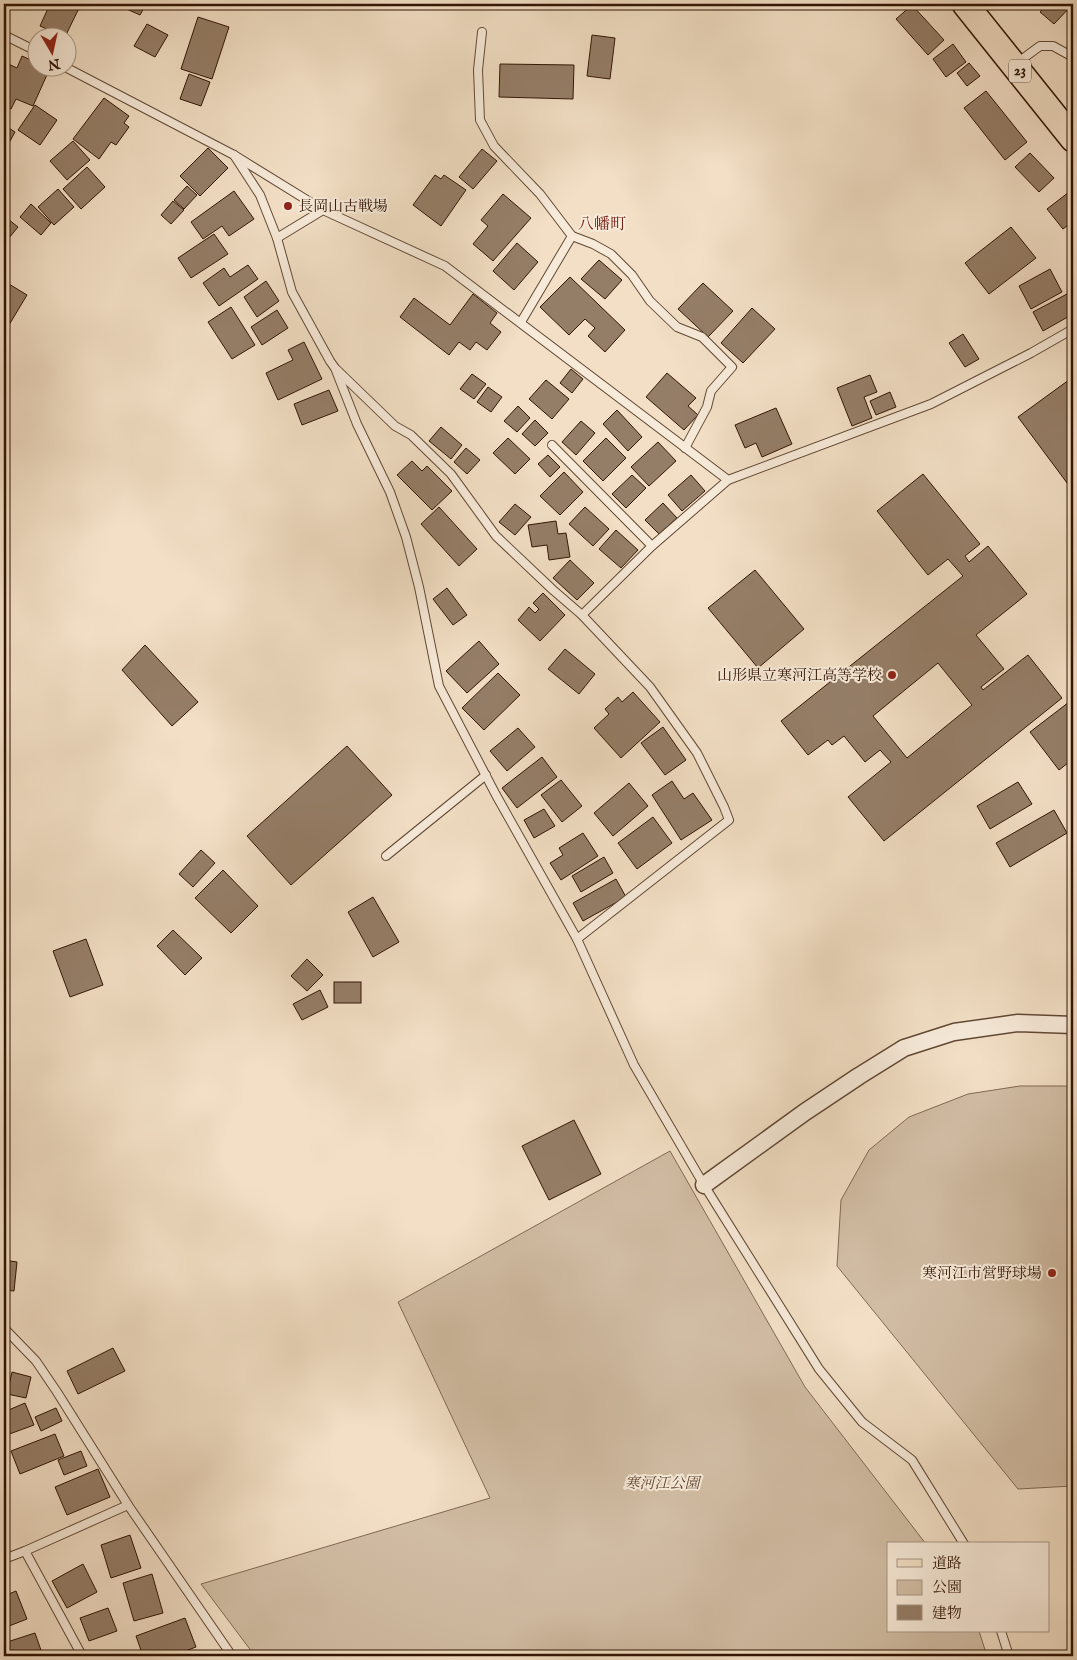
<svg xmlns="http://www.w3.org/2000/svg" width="1077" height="1660" viewBox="0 0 1077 1660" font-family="'IM FELL English','Noto Serif JP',serif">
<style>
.green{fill:#d1bda4;stroke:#816954}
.building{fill:#957e68;stroke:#311504;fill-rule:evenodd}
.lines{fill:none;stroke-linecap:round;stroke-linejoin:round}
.service-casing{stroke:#614834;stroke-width:10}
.minor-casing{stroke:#614834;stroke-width:19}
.primary-casing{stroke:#311504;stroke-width:28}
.service{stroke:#f7ead9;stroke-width:8}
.minor{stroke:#f7ead9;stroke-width:16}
.primary{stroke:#f2dfc5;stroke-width:25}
.poi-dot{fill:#8f2418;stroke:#f7ead9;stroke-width:2}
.labels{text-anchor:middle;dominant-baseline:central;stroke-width:4;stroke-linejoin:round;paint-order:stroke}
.shield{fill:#f7ead9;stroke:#6c5544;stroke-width:1}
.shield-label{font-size:14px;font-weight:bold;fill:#311504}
.poi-label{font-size:15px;fill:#311504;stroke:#f7ead9;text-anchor:end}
.park-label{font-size:15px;font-style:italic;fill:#614734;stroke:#f7ead9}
.neighbourhood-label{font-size:16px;fill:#7a1f14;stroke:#f7ead9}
</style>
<rect width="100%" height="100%" fill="#f2dfc5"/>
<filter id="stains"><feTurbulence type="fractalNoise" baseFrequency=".004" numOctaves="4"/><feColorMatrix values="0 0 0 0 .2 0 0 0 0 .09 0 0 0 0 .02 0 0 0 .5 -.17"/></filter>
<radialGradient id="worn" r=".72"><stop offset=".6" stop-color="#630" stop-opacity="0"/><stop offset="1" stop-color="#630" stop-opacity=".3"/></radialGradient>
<g class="green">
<path d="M1020 1086H1073V1486L1018 1489 837 1266 841 1200 869 1150 909 1117 968 1094Z"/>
<path d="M670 1151 805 1387 926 1544H888V1631H979L987 1656H255L201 1584 490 1498 398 1302Z"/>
</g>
<g class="building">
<path d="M50 4H81L65 37 40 26Z"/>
<path d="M121 4H146L140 15 120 6Z"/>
<path d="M1048 4H1070L1072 5 1054 24 1040 12Z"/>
<path d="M912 5 944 40 928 55 896 19Z"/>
<path d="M198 17 229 27 212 79 181 69Z"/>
<path d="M147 24 168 35 155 57 134 46Z"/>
<path d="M592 35 615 38 610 79 587 76Z"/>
<path d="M953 44 966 62 946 77 933 59Z"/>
<path d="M22 56 38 63V68H50L33 106 16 99 11 109 4 106V62L17 68Z"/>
<path d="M969 63 980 76 967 86 957 73Z"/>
<path d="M500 64 574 65 573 99 499 97Z"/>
<path d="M189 74 210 82 201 106 180 99Z"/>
<path d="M986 91 1027 142 1005 160 964 108Z"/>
<path d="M104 98 129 116 124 123 129 127 116 145 111 142 99 159 73 139Z"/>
<path d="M35 105 57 120 40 145 18 130Z"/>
<path d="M4 125 15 132 4 152Z"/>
<path d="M73 141 90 160 67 180 50 161Z"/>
<path d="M208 148 228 168 200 196 180 176Z"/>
<path d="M482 149 497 161 473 189 459 177Z"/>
<path d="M1030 153 1054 178 1039 192 1015 167Z"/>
<path d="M87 167 105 187 81 209 63 189Z"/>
<path d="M435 175 441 179 444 175 466 190 441 226 413 205Z"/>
<path d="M187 186 197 195 184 209 174 200Z"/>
<path d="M58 189 74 207 54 225 38 207Z"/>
<path d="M1073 189V221L1063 229 1047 209Z"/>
<path d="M234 191 254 219 229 236 222 226 203 239 191 222Z"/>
<path d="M503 194 531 218 493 261 473 244 488 226 481 220Z"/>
<path d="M173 201 184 210 171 224 161 215Z"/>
<path d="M31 204 51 223 41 235 20 217Z"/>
<path d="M4 216 18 227 4 244Z"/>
<path d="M1011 227 1036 258 989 294 965 263Z"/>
<path d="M214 234 228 254 191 278 178 258Z"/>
<path d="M517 243 538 262 514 290 493 271Z"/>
<path d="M599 260 622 280 605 299 581 279Z"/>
<path d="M248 265 258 279 219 306 203 283 224 268 230 277Z"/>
<path d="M1050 269 1062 292 1031 309 1019 286Z"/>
<path d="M570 277 625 330 605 352 588 336 595 328 585 319 569 335 540 307Z"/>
<path d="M4 281 27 295 6 330 4 328Z"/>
<path d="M266 281 279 301 257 317 244 297Z"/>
<path d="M703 283 733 311 708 337 678 309Z"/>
<path d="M473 294 497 313 490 323 501 332 487 350 476 342 470 350 459 342 449 355 400 317 414 298 450 325Z"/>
<path d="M1067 294 1073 306V314L1043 331 1033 312Z"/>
<path d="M231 307 255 345 232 359 208 322Z"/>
<path d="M752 308 775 329 743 363 721 343Z"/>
<path d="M277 310 288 328 262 345 251 327Z"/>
<path d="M963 334 979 359 965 367 949 343Z"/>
<path d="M304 342 322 379 278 400 266 373 293 360 288 350Z"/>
<path d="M571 369 583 379 572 393 560 383Z"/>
<path d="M667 373 696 398 688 406 698 415 684 430 646 397Z"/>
<path d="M472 374 486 384 474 399 460 389Z"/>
<path d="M870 375 877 392 864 397 872 418 852 426 837 388Z"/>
<path d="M1073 377V491L1018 417Z"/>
<path d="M546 380 569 399 552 419 529 399Z"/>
<path d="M488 387 502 397 491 412 477 402Z"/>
<path d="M329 390 338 411 302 425 294 404Z"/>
<path d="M890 392 896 407 876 415 870 401Z"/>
<path d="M518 406 530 418 517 432 504 421Z"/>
<path d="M776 408 792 444 762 457 756 443 745 448 735 425Z"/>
<path d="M617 410 642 437 628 451 603 424Z"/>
<path d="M535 420 548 433 535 446 522 434Z"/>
<path d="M581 421 595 433 576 455 562 442Z"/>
<path d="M441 427 462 445 451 459 429 441Z"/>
<path d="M508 438 530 459 515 474 493 453Z"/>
<path d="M606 438 626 458 603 481 583 461Z"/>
<path d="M658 442 676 461 649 486 631 467Z"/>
<path d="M466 448 480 460 467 474 454 462Z"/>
<path d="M548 455 560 467 550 477 538 464Z"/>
<path d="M412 461 422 471 427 466 452 491 432 510 397 475Z"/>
<path d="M564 472 583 492 560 515 540 496Z"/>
<path d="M923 474 980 544 965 556 969 562 988 546 1027 594 976 635 1004 669 981 687 983 690 1028 655 1062 698 884 841 848 797 891 762 880 750 865 762 844 736 832 745 828 740 808 755 781 721 963 576 948 559 928 575 877 511ZM938 663 972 705 907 758 873 716Z"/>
<path d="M632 475 646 488 626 508 612 494Z"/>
<path d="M691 475 705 491 682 511 668 495Z"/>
<path d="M663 503 677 518 659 534 645 520Z"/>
<path d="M515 504 531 517 515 535 499 522Z"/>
<path d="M439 507 477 549 459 566 421 524Z"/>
<path d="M585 507 609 529 593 546 569 524Z"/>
<path d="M556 521 558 534 566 533 570 557 549 560 547 545 532 547 528 525Z"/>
<path d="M616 530 638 550 621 568 599 549Z"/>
<path d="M570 560 594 583 577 600 553 578Z"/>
<path d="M755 570 804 629 758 668 708 608Z"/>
<path d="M447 588 467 615 453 625 433 599Z"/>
<path d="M543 593 565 615 540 641 518 620 529 607 535 613 539 609 533 603Z"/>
<path d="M479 641 499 664 467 693 446 671Z"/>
<path d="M145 645 198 702 172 726 122 670Z"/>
<path d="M565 649 595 674 579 694 548 669Z"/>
<path d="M498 673 520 695 484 730 462 708Z"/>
<path d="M633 692 660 722 621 758 594 728 609 714 605 709 618 697 622 702Z"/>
<path d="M1073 699V759L1059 770 1030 732Z"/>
<path d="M663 727 686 760 665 775 641 743Z"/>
<path d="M518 728 535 747 507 771 490 751Z"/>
<path d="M347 746 392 795 291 885 247 836Z"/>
<path d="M542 757 557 777 517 808 502 788Z"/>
<path d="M561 780 582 806 562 822 541 795Z"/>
<path d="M672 781 684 799 693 793 712 820 681 840 652 795Z"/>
<path d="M1018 782 1032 804 990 829 977 806Z"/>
<path d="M629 783 648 806 613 836 594 813Z"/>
<path d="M544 809 555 826 534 838 524 820Z"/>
<path d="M1054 810 1067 833 1010 867 996 843Z"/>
<path d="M653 817 672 843 637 869 618 843Z"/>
<path d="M583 833 598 856 561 880 550 863 563 855 559 848Z"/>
<path d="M201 850 215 863 193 887 179 874Z"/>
<path d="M604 857 613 873 581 892 572 876Z"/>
<path d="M223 870 258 906 231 933 195 898Z"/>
<path d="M616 879 626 897 583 921 573 903Z"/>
<path d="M373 897 399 942 373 957 348 912Z"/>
<path d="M173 930 202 958 185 975 157 946Z"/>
<path d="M86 939 103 985 70 997 53 951Z"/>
<path d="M307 959 323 975 307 991 291 976Z"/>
<rect x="334" y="982" width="27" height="21"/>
<path d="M320 990 328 1007 302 1020 293 1004Z"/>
<path d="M574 1120 601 1174 549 1200 522 1146Z"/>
<path d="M4 1260 17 1262 14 1291 4 1290Z"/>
<path d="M113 1348 125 1371 78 1394 67 1371Z"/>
<path d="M12 1372 31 1377 26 1398 7 1394Z"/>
<path d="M25 1403 34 1425 4 1436V1412Z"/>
<path d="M56 1408 62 1421 41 1431 35 1417Z"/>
<path d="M55 1434 64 1456 20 1474 11 1451Z"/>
<path d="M81 1451 87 1466 64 1475 58 1460Z"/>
<path d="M98 1469 110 1497 67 1515 55 1487Z"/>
<path d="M130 1535 141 1568 111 1578 101 1545Z"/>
<path d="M83 1564 97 1592 67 1608 52 1581Z"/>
<path d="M152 1574 163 1613 134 1621 123 1583Z"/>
<path d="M16 1591 27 1619 4 1628V1596Z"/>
<path d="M108 1608 117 1631 89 1641 80 1618Z"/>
<path d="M185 1618 196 1647 172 1656H143L136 1636Z"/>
<path d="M35 1633 43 1656H4V1643Z"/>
</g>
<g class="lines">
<defs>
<g id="service">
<path d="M482 32 478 70 480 120 494 146 540 194 572 236 521 322"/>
<path d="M4 35 38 52"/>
<path d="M1017 63 1040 46H1053L1073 57"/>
<path d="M67 68 234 155 323 210 445 266 728 480 931 404 1031 353 1073 329"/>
<path d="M234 155 260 195 277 238 292 292 330 361 335 368 357 424 390 492 406 537 419 587 439 686 496 795 577 939 634 1065 704 1185 819 1369 862 1422 912 1460 964 1544"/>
<path d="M572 236 593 244 611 254 632 275 650 301 677 327 702 337 732 367 711 391 707 407 685 448"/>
<path d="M277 238 323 210"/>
<path d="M337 370 395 426 411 435 451 474 496 536 553 590 582 615 650 687 697 753 724 807 729 820 577 939"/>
<path d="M552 445 652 546"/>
<path d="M582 615 652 546 728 480"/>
<path d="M386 856 486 775"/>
<path d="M4 1328 36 1361 57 1392 128 1505 232 1656"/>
<path d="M25 1551 80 1652"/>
<path d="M4 1559 25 1551 128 1505"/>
<path d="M1001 1631 1009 1656"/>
</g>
<path id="minor" d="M704 1185 805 1112 859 1076 904 1048 954 1032 1018 1023 1073 1025"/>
<path id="primary" d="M965 4 1073 139"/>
</defs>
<use href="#service" class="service-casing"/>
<use href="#minor" class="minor-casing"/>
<use href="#primary" class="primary-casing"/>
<use href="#service" class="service"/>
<use href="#minor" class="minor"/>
<use href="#primary" class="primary"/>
</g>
<g class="poi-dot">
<circle cx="288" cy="206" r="5"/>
<circle cx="892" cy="675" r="5"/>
<circle cx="1052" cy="1273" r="5"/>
</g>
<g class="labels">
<rect class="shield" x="1009" y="59.5" width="22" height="23" rx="4"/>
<g class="shield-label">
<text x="1020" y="71">23</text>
</g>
<g class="poi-label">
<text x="298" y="206" text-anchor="start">長岡山古戦場</text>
<text x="882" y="675">山形県立寒河江高等学校</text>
<text x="1042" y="1273">寒河江市営野球場</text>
</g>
<g class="park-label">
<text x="662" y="1483">寒河江公園</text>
</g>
<g class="neighbourhood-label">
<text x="602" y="225">八幡町</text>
</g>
</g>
<rect width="1077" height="1660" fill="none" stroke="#f2dfc5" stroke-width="20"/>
<rect x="5" y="5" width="1067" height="1650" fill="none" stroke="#311504" stroke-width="2.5"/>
<rect x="10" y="10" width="1057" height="1640" fill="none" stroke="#311504"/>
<rect x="887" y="1542" width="162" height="90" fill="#f7ead9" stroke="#a89584"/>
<rect x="897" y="1559" width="25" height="8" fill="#f2dfc5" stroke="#a89584"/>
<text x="932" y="1568" font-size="15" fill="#311504">道路</text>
<rect x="897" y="1580" width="25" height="15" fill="#d1bda4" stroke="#a89584"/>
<text x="932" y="1592" font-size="15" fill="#311504">公園</text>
<rect x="897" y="1605" width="25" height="15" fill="#957e68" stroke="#a89584"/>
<text x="932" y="1618" font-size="15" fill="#311504">建物</text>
<g transform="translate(52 52) rotate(171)"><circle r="24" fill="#f7ead9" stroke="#a89584"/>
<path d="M0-4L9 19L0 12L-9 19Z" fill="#8f2418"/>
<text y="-8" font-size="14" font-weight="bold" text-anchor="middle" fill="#311504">N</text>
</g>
<rect width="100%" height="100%" filter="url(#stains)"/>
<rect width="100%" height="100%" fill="url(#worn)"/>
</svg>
